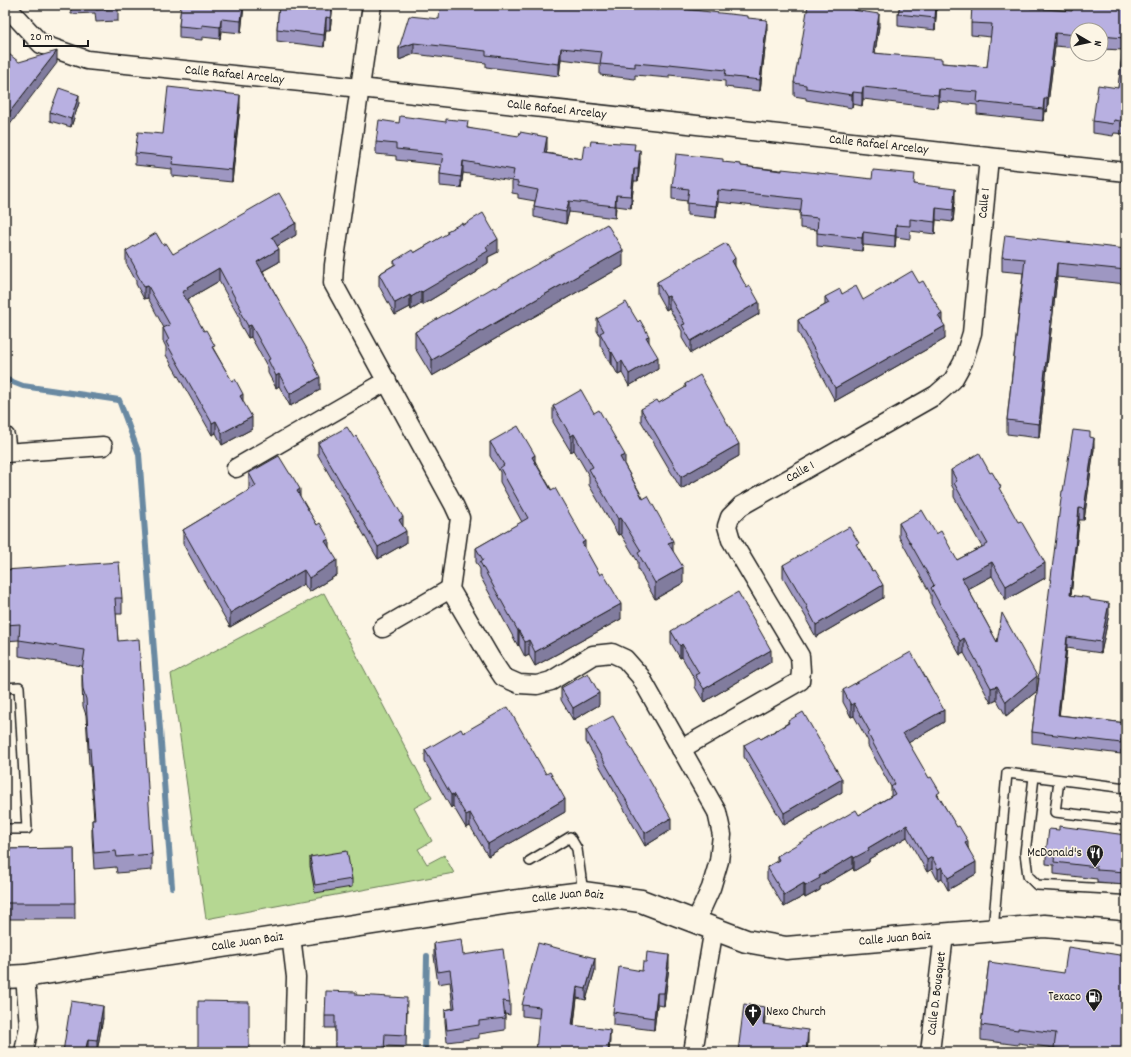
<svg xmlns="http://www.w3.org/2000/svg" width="1131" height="1057" viewBox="0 0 1131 1057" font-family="Dekko,sans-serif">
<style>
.pitch{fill:#b5d792;stroke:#687a57}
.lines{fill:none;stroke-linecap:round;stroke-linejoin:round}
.stream{stroke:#6989a2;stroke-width:6}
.lane-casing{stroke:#1c1c1c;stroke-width:12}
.street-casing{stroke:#1c1c1c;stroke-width:21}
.secondary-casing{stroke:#1c1c1c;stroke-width:25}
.lane{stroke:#fcf5e5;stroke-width:9}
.street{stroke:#fcf5e5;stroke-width:18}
.secondary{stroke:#fcf5e5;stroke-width:22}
.wall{fill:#9e97c2;stroke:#1c1c1c}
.shaded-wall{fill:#817b9e;stroke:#1c1c1c}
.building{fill:#b8b0e1;stroke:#1c1c1c}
.labels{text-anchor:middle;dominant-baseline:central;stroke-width:3;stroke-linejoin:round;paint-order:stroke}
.street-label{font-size:13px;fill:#1c1c1c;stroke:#fcf5e5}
.poi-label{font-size:13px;fill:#1c1c1c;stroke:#fcf5e5;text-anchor:end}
</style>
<rect width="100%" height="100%" fill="#fcf5e5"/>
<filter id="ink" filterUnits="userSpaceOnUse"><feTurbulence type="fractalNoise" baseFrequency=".025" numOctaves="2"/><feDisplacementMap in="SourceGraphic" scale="8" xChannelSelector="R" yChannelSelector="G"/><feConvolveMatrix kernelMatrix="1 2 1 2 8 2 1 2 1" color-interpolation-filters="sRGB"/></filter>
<g filter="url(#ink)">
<path class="pitch" d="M324 593 432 798 414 808 432 841 418 849 427 864 444 855 454 873 206 919 171 674Z"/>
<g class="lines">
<g class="stream">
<path d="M5 379 23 386 119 400 139 454 172 887"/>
<path d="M425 1052 427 956"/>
</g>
<defs>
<g id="lane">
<path d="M5 688 19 687 27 829H5"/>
<path d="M1034 777 1025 853 1028 876 1037 885 1126 890"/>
<path d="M1059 780 1055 812 1126 820"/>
<path d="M530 861 570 837 577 849 583 893"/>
<path d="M993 930 1007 773 1126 788"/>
</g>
<g id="street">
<path id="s1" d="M5 5 41 44 87 60 360 88 1126 172"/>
<path d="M372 5 334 265 333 283 454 505 460 518 450 589 491 659 503 677 519 684 537 685 551 681 593 655 612 653 625 659 640 676 717 812 722 835 719 861 711 888 696 921"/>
<path d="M5 436 7 453"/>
<path d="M5 453 103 446"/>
<path d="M236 468 387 381"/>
<path d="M383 628 450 589"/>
<path id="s2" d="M681 749 800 681 801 671 800 656 731 540 727 526 730 517 741 506 936 395 953 380 963 362 972 333 989 158"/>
<path d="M291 936 296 977 294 1052"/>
<path d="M24 1052 29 1026 25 976"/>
<path d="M693 1052 714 928"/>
<path id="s3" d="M930 1052 944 935"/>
</g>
<g id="secondary">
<path id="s4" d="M5 977 25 976 511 902 583 893 641 901 746 941 786 948 1044 926 1116 932 1126 934"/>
</g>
</defs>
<use href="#lane" class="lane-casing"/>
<use href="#street" class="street-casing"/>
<use href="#secondary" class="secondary-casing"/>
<use href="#lane" class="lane"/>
<use href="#street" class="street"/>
<use href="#secondary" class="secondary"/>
</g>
<g class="wall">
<path d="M71 5H121V9L118 10V21L96 22 95 13 71 14Z"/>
<path d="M181 5H244L241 33 221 31 220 39 202 37V40L179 38V26Z"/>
<path d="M279 5H333L330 30H326L324 47 277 41V29Z"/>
<path d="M684 5V9L748 18 767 32 760 91 725 87V81L669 75V78L635 75V79L600 75V64L561 59 559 76 486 67V63L414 54 399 60V48L439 19 659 10Z"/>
<path d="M900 5H937L935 30 898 26V14Z"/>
<path d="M1030 5V8L1072 11 1126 5V134L1114 133 1113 136 1093 133V121L1118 88 1123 50 1101 49V30H1077V48L1055 46 1047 112 1044 111 1043 121 977 114V105L939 101 938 108 863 99 862 106 853 104 852 108 806 100V98L794 96V83L799 59 856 10 879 26 875 53 942 63 987 67 991 37 971 35V23Z"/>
<path d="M79 103 71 127 50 121V112Z"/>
<path d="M240 107 232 182 172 176V169L135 165V153L163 134Z"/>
<path d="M399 123 468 128 547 149 546 153 582 159 590 146 635 150 640 162 638 181H634L631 208 616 206 615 218 569 212 566 224 534 217V206L535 201 518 198V194L512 193V181L463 173 461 188 440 186V174L441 165 396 160V156L376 154V142Z"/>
<path d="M723 162 741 166 915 184 955 201 953 222 936 220 935 234 910 231V239L896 237 895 248 863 245 862 251 817 246V230L800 228V211L718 202 716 218 687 215V201L672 199V187Z"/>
<path d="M463 225 498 252 488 257V263L477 270V272L422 305 421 304 411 310 410 307 395 315 379 286V274L394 265V261L414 253 447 234V231Z"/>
<path d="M296 235 277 246 279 262 263 271 315 368 320 390 290 406 279 386 276 388 268 373V368L251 337 248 338 240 324V319L219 281 188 299 187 302 243 401 252 429 222 445 216 433 212 435 177 374 166 355V347L163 341V328H164L148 298 144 299 136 284V281L126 263V251L163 245 173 254Z"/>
<path d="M1126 249V284L1057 277 1039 438 1007 434V420L1023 273 1002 271V257Z"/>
<path d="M623 266 507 332 432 376 415 348V332L495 288Z"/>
<path d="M735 266 759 314 691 353 682 338V331L669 308 666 310 657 294V282Z"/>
<path d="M842 294 942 323 945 339 835 401 798 332V320L825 305V297Z"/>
<path d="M597 319 649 343 658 369 629 386 622 373 618 375 612 364 611 365 600 345V336L597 331Z"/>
<path d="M685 384 739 456 681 489 641 421V409L659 403 685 388Z"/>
<path d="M553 406 625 466 673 551 683 583 655 599 638 569V562L621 534 618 535 589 485V476L574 450 571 452 553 422Z"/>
<path d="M1090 437 1094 449 1084 520H1079L1071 595 1090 600 1109 614 1101 653 1067 648 1059 715 1126 723V751L1121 750V754L1032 743V732L1063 491Z"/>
<path d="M490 442 535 461 585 548 621 619 535 666 529 655 525 657 519 645 518 646 480 576V569L476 562V548L522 522 500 482V472L490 456Z"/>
<path d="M318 443 406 543 378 559 318 455Z"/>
<path d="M951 470 1001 492 1045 578 1006 600 992 576 968 589 997 642 1037 691 1006 716 997 700 991 703 964 653 960 655 931 603V595L899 537V523L957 560 982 547 954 497V490L951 484Z"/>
<path d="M249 473 300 497 317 525 329 547 337 575 309 592 304 584 230 627 183 544V530L250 490 249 488Z"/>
<path d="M859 549 872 571 883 598 816 637 807 621V619L783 578V565Z"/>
<path d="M5 570 122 598V614H116L118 641 152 854V870L117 873 116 867 94 869 92 836V820H94L90 764 89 765 86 715 83 706 82 686V666L19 656V640L5 641Z"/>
<path d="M671 631 771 662 704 702 695 687V680L682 657 680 658 671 643Z"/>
<path d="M561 688 599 705 573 720 561 700Z"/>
<path d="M843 690 944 722 908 743 968 847 976 874 948 890 942 879 938 881 932 869 927 872 907 837 869 859V862L854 871 853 868 820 887V890L805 898 804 896 784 907 767 879V867L777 861V856L859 815 891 796V787L868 746V741L854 716 851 717 843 702Z"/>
<path d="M788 721 842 792 784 825 744 757V745L761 739 788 723Z"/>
<path d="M586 730 671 830 645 846 586 742Z"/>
<path d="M463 733 565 812 488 856 470 826 466 828 453 806 451 808 425 762V750Z"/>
<path d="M1059 830 1126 835V884L1097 882V879L1054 874V865L1046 864V852Z"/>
<path d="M74 848 75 919H5V849Z"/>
<path d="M310 857 352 879V887L315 893 310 866Z"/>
<path d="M434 943 463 955 510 1002V1015L505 1014V1030L479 1034V1038L447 1042 445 1022V1010L453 1008 450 982 438 984 434 956Z"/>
<path d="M989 962 1126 1052H1054V1048L1018 1043V1045L981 1040V1025Z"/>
<path d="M669 967 664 1006 657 1005 654 1030 613 1025V1012L642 971Z"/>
<path d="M595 970 586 1000 577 998 574 1025 610 1041 539 1018 522 1016V1005Z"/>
<path d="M356 995 407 1010 406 1047 385 1046V1052H335V1028H325V1016Z"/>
<path d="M103 1018 97 1051 88 1050 63 1052Z"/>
</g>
<g class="shaded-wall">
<path d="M243 5H244L241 33V21Z"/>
<path d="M332 5H333L330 30V18Z"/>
<path d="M854 5H857L853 23V10Z"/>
<path d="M936 5H937L935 30V18Z"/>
<path d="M879 14V26L873 65V53Z"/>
<path d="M326 17V30L324 47V35Z"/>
<path d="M221 19V31L220 39V27Z"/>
<path d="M767 20V32L760 91V80Z"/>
<path d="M1055 33V46L1047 112V99Z"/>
<path d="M414 43V54L399 60V48Z"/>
<path d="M561 48V59L559 76V64Z"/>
<path d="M57 51V63L5 131V118Z"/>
<path d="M863 87V99L862 106V93Z"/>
<path d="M939 89V101L938 108V95Z"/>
<path d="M853 92V104L852 108V95Z"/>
<path d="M79 95V103L71 127V119Z"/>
<path d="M240 95V107L232 182V170Z"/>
<path d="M1044 99V111L1043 121V109Z"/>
<path d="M547 137V149L544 164V153Z"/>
<path d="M640 150V162L638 181V169Z"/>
<path d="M463 161V173L461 188V177Z"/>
<path d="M634 169V181L631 208V196Z"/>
<path d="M955 189V201L953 222V210Z"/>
<path d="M718 190V202L716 218V206Z"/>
<path d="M616 195V206L615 218V206Z"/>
<path d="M569 201V212L566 224V212Z"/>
<path d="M936 208V220L935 234V222Z"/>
<path d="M296 223V235L272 249V237Z"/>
<path d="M896 225V237L895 248V236Z"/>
<path d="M863 232V245L862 251V238Z"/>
<path d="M498 239V252L488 257V263L477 270V272L422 305V292L476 258 486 247Z"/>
<path d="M279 249V262L257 274V262Z"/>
<path d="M623 250V266L507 332 432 376V360L507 316Z"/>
<path d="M735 258V271L732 261Z"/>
<path d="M1057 263V277L1039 438V424Z"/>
<path d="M219 268V281L188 299V302L182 305V292L187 287Z"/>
<path d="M148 286V298L144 299V287Z"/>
<path d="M421 291V304L411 310V297Z"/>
<path d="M410 295V307L395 315V303Z"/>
<path d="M669 296V308L666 310V297Z"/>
<path d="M759 302V314L691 353V341Z"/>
<path d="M942 314V326L938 316Z"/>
<path d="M251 325V337L248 338V326Z"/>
<path d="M945 326V339L835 401V388Z"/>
<path d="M649 336V348L646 337Z"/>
<path d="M612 352V364L611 365V353Z"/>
<path d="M658 357V369L629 386V374Z"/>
<path d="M622 361V373L618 375V363Z"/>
<path d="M279 374V386L276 388V376Z"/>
<path d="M320 377V390L290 406V394Z"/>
<path d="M243 394V406L240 396Z"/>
<path d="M252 417V429L222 445V433Z"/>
<path d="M216 421V433L212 435V423Z"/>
<path d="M574 434V450L571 452V436Z"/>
<path d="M1094 438V449L1084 520V509Z"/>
<path d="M739 444V456L681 489V477Z"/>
<path d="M535 455V470L532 457Z"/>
<path d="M625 455V471L620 457Z"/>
<path d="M300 489V504L297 491Z"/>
<path d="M1079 508V520L1070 606V595Z"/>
<path d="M403 517V529L399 520Z"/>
<path d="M621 518V534L618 535V519Z"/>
<path d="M406 531V543L378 559V547Z"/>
<path d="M329 539V553L325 541Z"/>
<path d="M585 541V556L582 543Z"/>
<path d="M673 541V557L668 543Z"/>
<path d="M337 560V575L309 592V578Z"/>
<path d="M992 562V576L962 592V578Z"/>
<path d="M1045 563V578L1006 600V586Z"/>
<path d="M683 567V583L655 599V583Z"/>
<path d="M304 570V584L230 627V613Z"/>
<path d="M883 585V598L816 637V625Z"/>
<path d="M1109 603V614L1101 653V642Z"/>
<path d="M621 604V619L535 666V652Z"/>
<path d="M518 631H519V645L518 646Z"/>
<path d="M1067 637V648L1058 726V715Z"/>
<path d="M964 638V653L960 655V641Z"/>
<path d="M529 640V655L525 657V642Z"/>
<path d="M682 644V657L680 658V646Z"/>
<path d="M771 650V662L704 702V689Z"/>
<path d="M1037 676V691L1006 716V702Z"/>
<path d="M997 686V700L991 703V688Z"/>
<path d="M599 693V705L573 720V708Z"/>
<path d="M854 703V716L851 717V705Z"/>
<path d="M944 710V722L903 746V733Z"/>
<path d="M842 779V792L784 825V813Z"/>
<path d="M453 794V806L451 808V795Z"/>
<path d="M565 799V812L488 856V844Z"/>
<path d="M470 813V826L466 828V815Z"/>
<path d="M671 818V830L645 846V833Z"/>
<path d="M907 825V837L869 859V862L854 871V858L868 848Z"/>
<path d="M968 841V854L965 843Z"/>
<path d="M853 856V868L820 887V890L805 898V886L819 876Z"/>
<path d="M932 857V869L927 872V860Z"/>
<path d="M976 862V874L948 890V878Z"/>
<path d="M942 867V879L938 881V869Z"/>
<path d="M804 883V896L784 907V895Z"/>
<path d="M669 955V967L664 1006V993Z"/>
<path d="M595 958V970L586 1000V989Z"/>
<path d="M577 987V998L572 1036V1025Z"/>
<path d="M657 993V1005L654 1030V1018Z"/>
<path d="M103 1006V1018L97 1051V1040Z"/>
<path d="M765 1007V1019L763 1036V1024Z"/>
<path d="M610 1030V1041L609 1052H608Z"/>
<path d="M808 1030V1042L807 1052H806Z"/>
<path d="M88 1039V1050L87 1052H85Z"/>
</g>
<g class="building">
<path d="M95 5H118V8L96 10Z"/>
<path d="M181 5H243L241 21 221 19 220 27 202 25V28L179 26Z"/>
<path d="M279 5H332L330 18 326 17 324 35 277 29Z"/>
<path d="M440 5H609L659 10V5H683V9L748 16V18L767 20 760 80 725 76 726 70 669 64V66L635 63V67L600 64 602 52 561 48 559 64 486 55V51L414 43 399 48 409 16 439 19Z"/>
<path d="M808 5H854L853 10 879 14 873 53 942 59V63L987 67 992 24 971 23 972 5H1030V8L1072 11 1073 5H1126V122L1114 120 1113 124 1093 121 1098 85 1118 88 1124 38 1101 36V30H1077V35L1055 33 1047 99H1044L1043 109 977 102 978 92 939 89 938 95 863 87 862 93 853 92 852 95 806 88V85L794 83 798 59H799Z"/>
<path d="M900 5H936L935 18 898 14Z"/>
<path d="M5 51 19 62 57 51 5 118Z"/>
<path d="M168 87 240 95 232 170 172 164 173 157 135 153 138 132 163 134Z"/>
<path d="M59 88 79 95 71 119 50 112Z"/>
<path d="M400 116 446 122V119L468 121 467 128 519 136 520 132 547 137 544 153 582 159 584 145 590 146 591 141 635 144 634 150H640L638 169H634L631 196 616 195 615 206 569 201 566 212 534 206 538 190 518 186V182L512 181 514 170 463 161 461 177 440 174 443 154 396 149V144L376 142 379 120 399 123Z"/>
<path d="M676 154 723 159V162L741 164V166L782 171V169L872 179 873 170 915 174 914 184 955 189 953 210 936 208 935 222 910 219V226L896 225 895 236 863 232 862 238 817 233 818 218 800 216 802 199 718 190 716 206 687 203 689 189 672 187Z"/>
<path d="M279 193 296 223 272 237 279 249 257 262 315 363 313 364 320 377 290 394 279 374 276 376 268 360 270 359 251 325 248 326 240 312 242 311 219 268 187 287 188 289 182 292 204 331 206 330 215 346 212 347 232 381 235 379 243 394 240 396 252 417 222 433 216 421 212 423 177 362 166 342 169 340 163 328 170 325 148 286 144 287 136 272 137 271 126 251 156 233 163 245 166 243 173 254Z"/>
<path d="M483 213 498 239 486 247 488 251 476 258 477 260 422 292 421 291 411 297 410 295 395 303 379 274 396 264 394 261 412 250 414 253 448 233 447 231 462 223 463 225Z"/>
<path d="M607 224 623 250 507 316 432 360 415 332 447 313 448 314 494 287 495 288Z"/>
<path d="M1005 235 1126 249V270L1057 263 1039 424 1007 420 1025 259 1002 257Z"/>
<path d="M726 243 735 258 732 261 747 288 750 286 759 302 691 341 682 325 685 324 669 296 666 297 657 282Z"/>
<path d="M912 271 919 283 923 281 942 314 938 316 945 326 835 388 798 320 829 303 825 297 840 289 842 294 856 286 863 300Z"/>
<path d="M626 302 638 322 640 320 649 336 646 337 658 357 629 374 622 361 618 363 612 352 611 353 600 333 604 331 597 319Z"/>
<path d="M700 375 739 444 681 477 641 409 657 400 659 403 686 387 685 384Z"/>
<path d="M581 390 594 413 599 410 625 455 620 457 643 499 648 496 673 541 668 543 683 567 655 583 638 553 641 551 621 518 618 519 589 469 593 467 574 434 571 436 553 406Z"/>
<path d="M518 426 535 455 532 457 551 490 555 488 585 541 582 543 600 575 603 573 621 604 535 652 529 640 525 642 519 631H518L480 562 483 560 476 548 528 518 500 468 504 465 490 442Z"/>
<path d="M347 427 354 438 356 436 403 517 399 520 406 531 378 547 318 443Z"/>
<path d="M1073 430 1090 432V437L1094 438 1084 509 1079 508 1070 595 1090 598V600L1109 603 1101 642 1067 637 1058 715 1126 723V740L1121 739V743L1032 732 1039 678 1038 679 1062 491H1063Z"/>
<path d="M979 453 990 473 992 472 1001 487 999 488 1018 522 1021 521 1045 563 1006 586 992 562 962 578 997 642 1002 613 1037 676 1006 702 997 686 991 688 964 638 960 641 931 588 934 585 899 523 922 510 936 534 941 531 957 560 988 544 954 483 957 481 951 470Z"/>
<path d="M279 456 290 474H291L300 489 297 491 317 525 320 523 329 539 325 541 337 560 309 578 304 570 230 613 183 530 256 486 249 473Z"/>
<path d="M849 527 859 543 856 544 872 571 874 570 883 585 816 625 807 608H808L783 565Z"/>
<path d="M119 562 122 598H115L118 641 139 639 152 854 117 857 116 851 94 853 92 820H95L90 748 89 749 86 699 83 690 82 670 85 650 19 640 20 624 5 625V570Z"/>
<path d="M738 592 771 650 704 689 695 675 699 673 682 644 680 646 671 631Z"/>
<path d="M911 652 944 710 903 733 929 778 931 777 940 792 937 794 957 827 959 826 968 841 965 843 976 862 948 878 942 867 938 869 932 857 927 860 907 825 868 848 869 850 854 858 853 856 819 876 820 878 805 886 804 883 784 895 767 867 779 860 777 856 856 810 859 815 895 794 891 787 895 784 868 734 870 732 854 703 851 705 843 690Z"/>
<path d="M588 673 599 693 573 708 561 688Z"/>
<path d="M508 707 546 774 550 772 565 799 488 844 470 813 466 815 453 794 451 795 425 750 461 729 463 733Z"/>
<path d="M803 712 842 779 784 813 744 745 759 737 761 739 789 723 788 721Z"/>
<path d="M613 716 671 818 645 833 586 730Z"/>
<path d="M1059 826 1126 835V872L1097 870V867L1054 862 1055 853 1046 852 1049 829 1059 830Z"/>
<path d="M74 848 75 903H5V849Z"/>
<path d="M347 851 352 879 315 885 310 857Z"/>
<path d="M461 939 463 955 503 949 510 1002 503 1001 505 1018 479 1021V1025L447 1030 445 1010 455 1008 450 970 438 972 434 943Z"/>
<path d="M538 943 595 958 586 989 577 987 572 1025 610 1030 608 1052H536L540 1007 522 1005Z"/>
<path d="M1068 947 1126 956V1052H1083L1054 1048 1056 1033 1018 1028V1030L981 1025 989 962 1064 973Z"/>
<path d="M647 952 669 955 664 993H657L654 1018 613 1012 619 967 642 971 643 962H646Z"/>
<path d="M326 991 356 992V995L407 998 406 1035 385 1034 384 1050 335 1049V1016H325Z"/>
<path d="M71 1001 103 1006 97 1040 88 1039 85 1052H63Z"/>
<path d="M198 1001 249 1002V1052H198Z"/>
<path d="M744 1004 765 1007 763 1024 808 1030 806 1052H738Z"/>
</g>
</g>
<defs>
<symbol id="restaurant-pin" viewBox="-11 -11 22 30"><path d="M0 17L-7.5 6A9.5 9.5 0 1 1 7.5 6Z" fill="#1c1c1c" stroke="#fcf5e5"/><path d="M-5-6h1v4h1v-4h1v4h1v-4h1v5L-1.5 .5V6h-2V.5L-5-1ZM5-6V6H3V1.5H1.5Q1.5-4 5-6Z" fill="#fff"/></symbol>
<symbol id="fuel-pin" viewBox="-11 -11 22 30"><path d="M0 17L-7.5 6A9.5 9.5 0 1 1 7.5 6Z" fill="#1c1c1c" stroke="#fcf5e5"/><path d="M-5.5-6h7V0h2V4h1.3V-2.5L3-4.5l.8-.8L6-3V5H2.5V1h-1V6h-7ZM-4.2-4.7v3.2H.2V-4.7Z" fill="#fff"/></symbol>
<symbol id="church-pin" viewBox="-11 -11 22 30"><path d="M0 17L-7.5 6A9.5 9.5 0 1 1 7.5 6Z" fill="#1c1c1c" stroke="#fcf5e5"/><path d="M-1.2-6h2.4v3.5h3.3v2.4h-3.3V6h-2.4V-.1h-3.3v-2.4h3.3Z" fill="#fff"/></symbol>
</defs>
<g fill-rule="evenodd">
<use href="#restaurant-pin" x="1085" y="843" width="20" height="27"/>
<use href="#fuel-pin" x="1084" y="987" width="20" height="27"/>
<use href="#church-pin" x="743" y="1002" width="20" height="27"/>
</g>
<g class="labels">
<g class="street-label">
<text stroke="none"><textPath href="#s1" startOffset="250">Calle Rafael Arcelay</textPath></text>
<text stroke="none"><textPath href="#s1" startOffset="574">Calle Rafael Arcelay</textPath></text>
<text stroke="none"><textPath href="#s1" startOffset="898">Calle Rafael Arcelay</textPath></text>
<text stroke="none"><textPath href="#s2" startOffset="765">Calle 1</textPath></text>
<text stroke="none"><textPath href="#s2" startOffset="405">Calle 1</textPath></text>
<text stroke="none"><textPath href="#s4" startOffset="569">Calle Juan Baiz</textPath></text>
<text stroke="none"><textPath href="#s4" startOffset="905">Calle Juan Baiz</textPath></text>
<text stroke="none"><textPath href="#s4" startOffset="245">Calle Juan Baiz</textPath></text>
<text stroke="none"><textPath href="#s3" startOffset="59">Calle D. Bousquet</textPath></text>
</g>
<g class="poi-label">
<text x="1082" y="853">McDonald's</text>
<text x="1081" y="997">Texaco</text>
<text x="766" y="1012" text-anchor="start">Nexo Church</text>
</g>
</g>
<rect width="1131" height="1057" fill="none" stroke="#fcf5e5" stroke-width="20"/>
<rect x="10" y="10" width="1111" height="1037" fill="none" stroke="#1c1c1c" stroke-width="1.5" filter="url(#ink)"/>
<g transform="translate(1089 42) rotate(99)"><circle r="19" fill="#fcf5e5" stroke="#a29e95"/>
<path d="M0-3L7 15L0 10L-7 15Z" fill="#1c1c1c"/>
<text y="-6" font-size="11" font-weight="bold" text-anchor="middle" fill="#1c1c1c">N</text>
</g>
<path d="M24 40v6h64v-6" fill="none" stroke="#1c1c1c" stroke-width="2"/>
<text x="30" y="40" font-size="12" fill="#1c1c1c" stroke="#fcf5e5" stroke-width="3" paint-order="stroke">20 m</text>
</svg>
